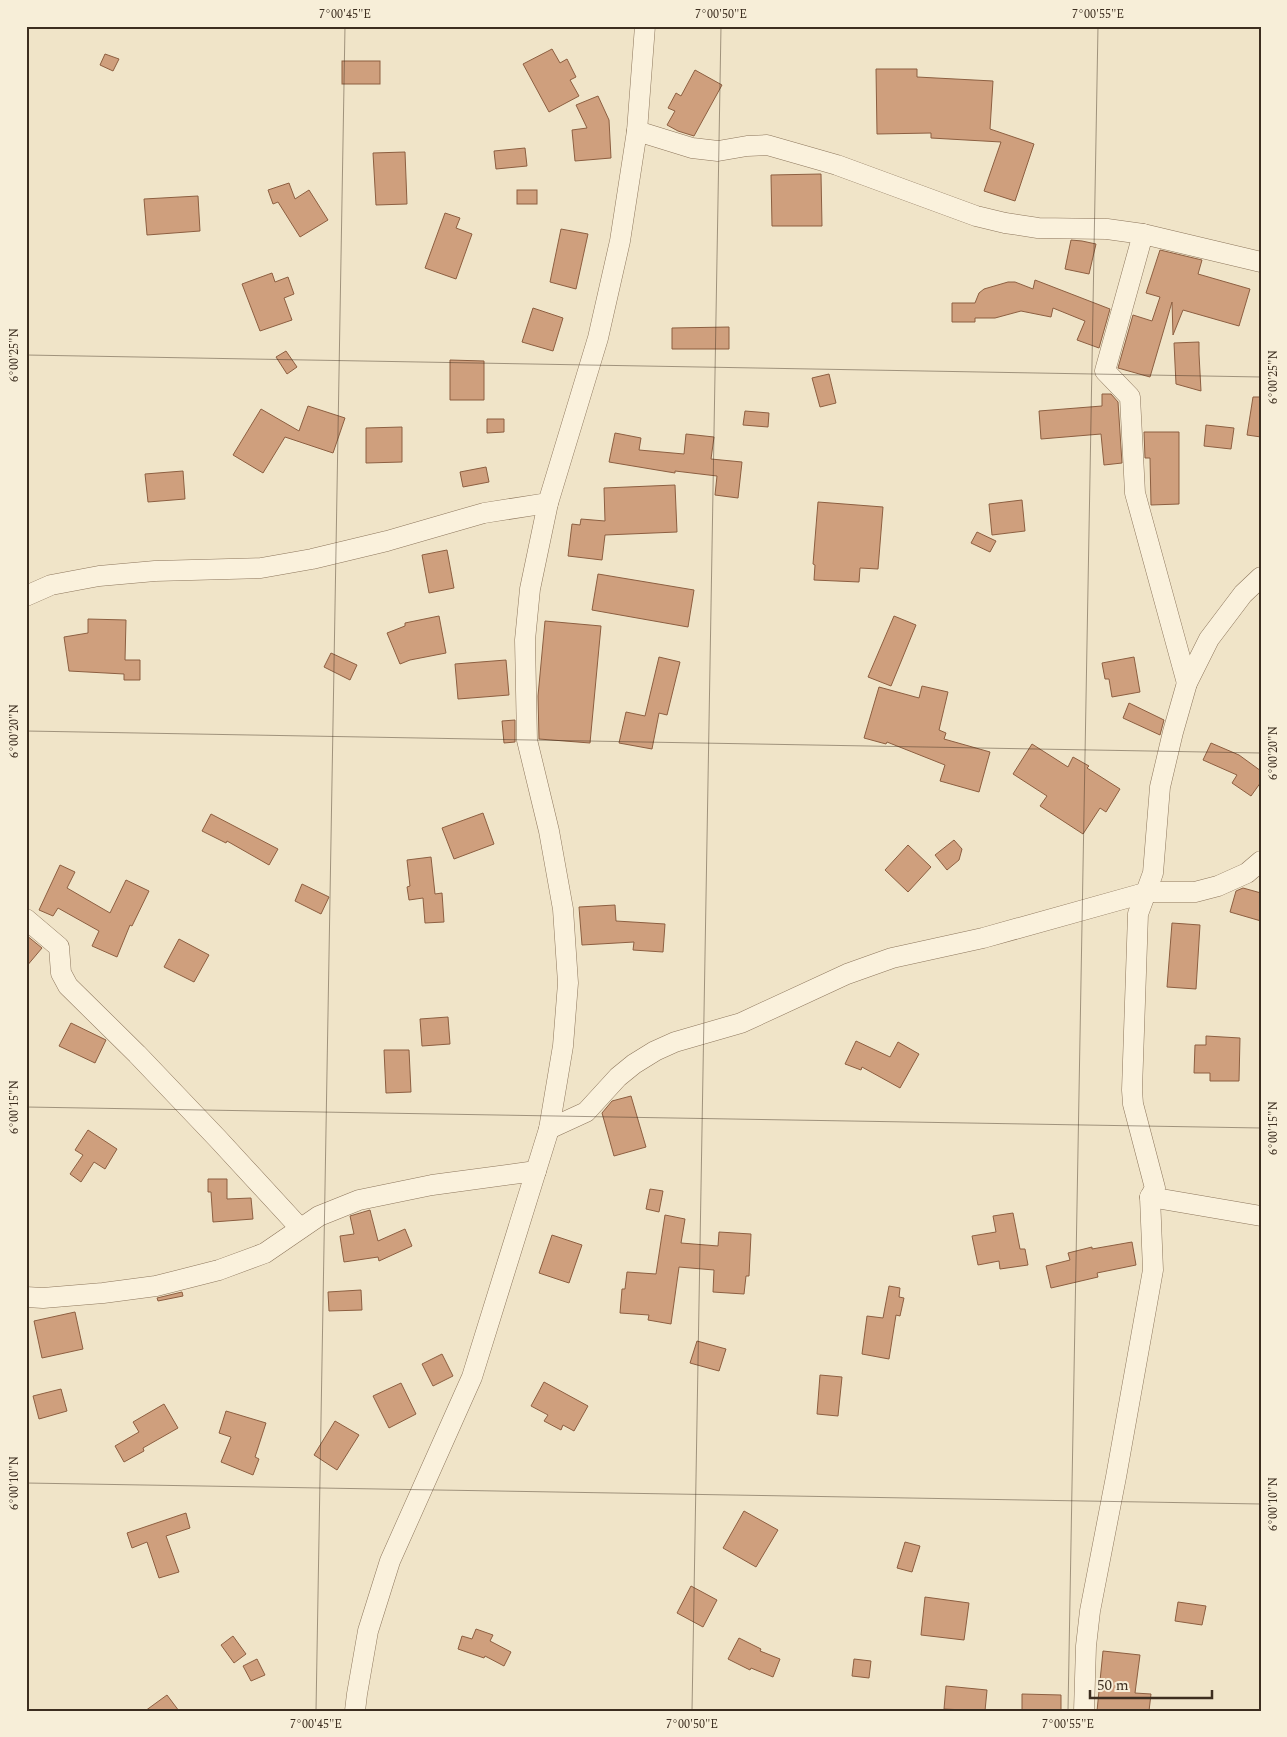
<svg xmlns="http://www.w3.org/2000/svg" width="1287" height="1737" viewBox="0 0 1287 1737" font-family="Spectral,serif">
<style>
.building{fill:#cf9f7d;stroke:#8d5f41}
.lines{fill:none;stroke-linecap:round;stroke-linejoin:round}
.minor-casing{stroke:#8d765c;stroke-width:21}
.minor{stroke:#faf1dc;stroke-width:20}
.ticks{fill:none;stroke:#3d2e20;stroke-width:1;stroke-opacity:0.45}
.neatline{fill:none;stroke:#3d2e20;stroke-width:2}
.ticks-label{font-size:12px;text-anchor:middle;fill:#3d2e20}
</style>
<rect width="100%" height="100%" fill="#f0e4c8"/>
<g class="building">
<path d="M552 49 560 63 567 59 576 77 570 80 579 96 549 112 523 64Z"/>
<path d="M105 54 119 59 113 71 100 65Z"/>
<rect x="342" y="61" width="38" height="23"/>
<path d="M876 69H917V77L993 81 990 129 1034 144 1015 201 984 191 1001 142 931 138V133L877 134Z"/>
<path d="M695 70 722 85 694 136 678 131 667 125 675 111 668 108 676 93 681 96Z"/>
<path d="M598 96 609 120 611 158 575 161 572 130 587 128 576 105Z"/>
<path d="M525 148 527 166 496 169 494 151Z"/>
<path d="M405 152 407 204 376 205 373 153Z"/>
<path d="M821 174 822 226H772L771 175Z"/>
<path d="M289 183 295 199 309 190 328 220 300 237 278 202 273 204 268 190Z"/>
<rect x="517" y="190" width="20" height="14"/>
<path d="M198 196 200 231 147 235 144 199Z"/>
<path d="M445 213 460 218 456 228 472 234 456 279 425 268Z"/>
<path d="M561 229 588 234 576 289 550 282Z"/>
<path d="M1071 240 1082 241 1096 244 1089 274 1065 269Z"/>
<path d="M1160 250 1202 260 1198 274 1250 289 1239 326 1183 310 1173 335 1172 302 1150 377 1118 368 1133 315 1152 321 1160 297 1146 293Z"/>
<path d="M272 273 275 282 288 277 294 294 284 298 292 320 260 331 242 284Z"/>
<path d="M1035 280 1110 309 1099 348 1077 340 1085 321 1053 308 1051 317 1021 311 995 318H975V322H952V303H975L979 293 984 289 1008 282H1015L1033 289Z"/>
<path d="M533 308 563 318 553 351 522 342Z"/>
<path d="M729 327V349H672V328Z"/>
<path d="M1199 342V354L1201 391 1176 384 1174 343Z"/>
<path d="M286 351 297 367 287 374 276 357Z"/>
<path d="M450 360 484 361V400H450Z"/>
<path d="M829 374 836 403 820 407 812 378Z"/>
<path d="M1102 394H1111L1118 402 1122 463 1104 465 1101 434 1041 439 1039 411 1102 406Z"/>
<path d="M1253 397H1261V437L1247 435Z"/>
<path d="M308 406 345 418 333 453 285 437 263 473 233 455 261 409 299 431Z"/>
<path d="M745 411 769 413 768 427 743 425Z"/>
<path d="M487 419H504V432L487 433Z"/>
<path d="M1206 425 1234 428 1231 449 1204 446Z"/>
<path d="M402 427V462L366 463V428Z"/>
<path d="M1144 432H1179V504L1151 505 1150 458H1145Z"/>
<path d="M615 433 641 438 639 450 684 454 686 434 714 437 711 459 742 462 738 498 715 495 717 476 675 471V473L609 462Z"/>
<path d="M486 467 489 482 463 487 460 472Z"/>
<path d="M183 471 185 499 148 502 145 474Z"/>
<path d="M675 485 677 532 605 535 602 560 568 556 572 524 580 525 581 519 605 521 604 488Z"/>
<path d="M1022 500 1025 531 992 535 989 504Z"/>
<path d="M818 502 883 507 878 569 860 568 859 582 814 580 815 565 813 564Z"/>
<path d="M977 532 996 541 990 552 971 543Z"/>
<path d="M447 550 454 588 429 593 422 555Z"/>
<path d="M598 574 694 590 688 627 592 610Z"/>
<path d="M439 616 446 653 410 660 400 664 387 633 405 626V623Z"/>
<path d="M894 616 916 625 891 686 868 677Z"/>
<path d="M88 619 126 620 125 660H140V680H124V674L69 671 64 637 88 633Z"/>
<path d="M545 621 601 626 590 743 539 739 538 696Z"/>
<path d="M331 653 357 665 350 680 324 667Z"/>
<path d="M659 657 680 662 667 715 659 713 652 749 619 743 626 712 645 716Z"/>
<path d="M1134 657 1140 692 1112 697 1109 679H1105L1102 663Z"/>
<path d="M506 660 509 695 458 699 455 664Z"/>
<path d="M922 686 948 692 939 730 946 733 944 739 990 752 979 792 940 781 945 765 887 742 886 744 864 738 879 687 919 698Z"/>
<path d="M1129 703 1164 720 1160 735 1123 718Z"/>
<path d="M515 720V742L504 743 502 721Z"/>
<path d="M1211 743 1239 755 1261 771V782L1251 796 1232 783 1237 775 1203 760Z"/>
<path d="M1032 744 1068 767 1073 757 1089 766 1087 768 1120 789 1106 812 1100 808 1083 834 1040 806 1047 796 1013 774Z"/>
<path d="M483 813 494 844 454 859 442 828Z"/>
<path d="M211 814 278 849 269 865 227 841 226 843 202 831Z"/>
<path d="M954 840 962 849 959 860 947 870 935 855Z"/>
<path d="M908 845 931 867 908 892 885 870Z"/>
<path d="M431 857 435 894 442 893 444 922 425 923 423 898 409 900 407 887 410 886 407 860Z"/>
<path d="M60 865 75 872 67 888 110 913 126 880 149 891 132 926 130 925 117 957 92 946 99 931 58 908 53 916 39 910Z"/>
<path d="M302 884 329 897 321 914 295 901Z"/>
<path d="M1243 888 1261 893V921L1230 912 1236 891Z"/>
<path d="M615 905 616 921 665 924 663 952 633 950 634 942 582 945 579 907Z"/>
<path d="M1172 923 1200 925 1196 989 1167 987Z"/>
<path d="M26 935 42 948 26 967Z"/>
<path d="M179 939 209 955 194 982 164 967Z"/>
<path d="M448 1017 450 1044 422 1046 420 1019Z"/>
<path d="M71 1023 106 1040 95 1063 59 1046Z"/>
<path d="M1206 1036 1240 1038 1239 1081H1210V1073H1194L1195 1045H1206Z"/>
<path d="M856 1041 890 1057 898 1042 919 1054 900 1088 862 1067 861 1070 845 1064Z"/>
<path d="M384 1050H409L411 1092 386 1093Z"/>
<path d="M631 1096 646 1147 614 1156 602 1113 612 1101Z"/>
<path d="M88 1130 117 1149 105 1169 94 1162 81 1182 70 1174 83 1155 75 1150Z"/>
<path d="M208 1179H227V1199L251 1198 253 1219 213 1222 211 1192H208Z"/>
<path d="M650 1189 663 1191 659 1212 646 1209Z"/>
<path d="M370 1210 378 1241 405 1229 412 1246 379 1261 378 1257 344 1262 340 1236 354 1234 350 1216Z"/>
<path d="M1013 1213 1020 1249H1025L1028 1265 1000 1269 999 1261 978 1265 972 1236 996 1232 993 1216Z"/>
<path d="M665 1215 685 1219 681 1243 718 1246 719 1232 751 1234 749 1276H746L744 1294 713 1292 714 1270 679 1267 671 1324 648 1320 649 1315 620 1313 622 1289H625L627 1272 656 1274Z"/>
<path d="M552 1235 582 1245 569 1283 539 1273Z"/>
<path d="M1132 1242 1136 1265 1097 1273 1098 1277 1051 1288 1046 1266 1070 1260 1068 1253 1092 1247V1249Z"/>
<path d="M889 1286 900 1288 899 1297 904 1298 900 1316 896 1315 889 1359 862 1354 867 1316 883 1318Z"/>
<path d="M361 1290 362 1310 329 1311 328 1292Z"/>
<path d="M182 1292 183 1296 158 1301 157 1298Z"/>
<path d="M75 1312 83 1349 42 1358 34 1321Z"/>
<path d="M697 1341 726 1349 719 1371 690 1363Z"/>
<path d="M442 1354 453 1376 433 1386 422 1364Z"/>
<path d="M820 1375 842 1377 838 1416 817 1414Z"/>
<path d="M544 1382 588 1406 574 1431 563 1425 561 1430 544 1421 548 1415 531 1406Z"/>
<path d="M401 1383 416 1414 389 1428 373 1396Z"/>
<path d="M61 1389 67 1411 39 1419 33 1396Z"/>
<path d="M164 1404 178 1428 143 1448 144 1451 124 1462 115 1446 139 1432 133 1422Z"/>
<path d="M226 1411 266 1423 255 1457 259 1459 253 1475 221 1462 231 1437 219 1433Z"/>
<path d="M335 1421 359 1435 337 1470 314 1455Z"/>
<path d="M744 1511 778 1530 756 1567 723 1548Z"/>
<path d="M186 1513 190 1528 166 1536 179 1572 159 1578 147 1542 132 1548 127 1533Z"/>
<path d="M905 1542 920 1546 912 1572 897 1568Z"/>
<path d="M691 1586 717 1600 703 1627 677 1613Z"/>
<path d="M925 1597 969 1603 964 1640 921 1635Z"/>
<path d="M1178 1602 1206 1606 1202 1625 1175 1621Z"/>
<path d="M476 1629 493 1635 490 1641 511 1652 504 1666 485 1656 484 1658 458 1649 462 1636 472 1639Z"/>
<path d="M233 1636 246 1654 234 1663 221 1645Z"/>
<path d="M739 1638 761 1649 760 1651 780 1659 773 1677 751 1668 750 1670 728 1659Z"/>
<path d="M1103 1651 1140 1655 1135 1693 1151 1694 1149 1711H1097Z"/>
<path d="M257 1659 265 1675 251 1681 243 1666Z"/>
<path d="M854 1659 871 1661 869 1678 852 1676Z"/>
<path d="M946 1686 987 1690 985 1711 944 1709Z"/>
<path d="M1022 1694 1061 1695V1711H1022Z"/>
<path d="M167 1695 179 1711H145Z"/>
</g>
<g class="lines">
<defs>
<g id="minor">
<path d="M637 131 692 148 718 151 747 146 767 145 837 165 976 216 1005 223 1038 228 1107 229 1143 234 1261 262"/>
<path d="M1143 234 1105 371 1130 397 1135 493 1187 683"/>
<path d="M26 596 51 585 99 576 155 571 261 568 312 559 387 541 484 513 548 503"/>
<path d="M26 919 59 947 61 973 68 986 137 1054 218 1139 300 1228"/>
<path d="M549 1129 586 1112 618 1077 634 1064 655 1051 675 1042 741 1023 847 974 892 958 983 938 1148 892H1195L1218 886 1247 873 1261 861"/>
<path d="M1150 1197 1261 1216"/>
<path d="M26 1297 43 1298 103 1293 156 1286 219 1270 265 1253 319 1216 359 1200 432 1185 536 1171"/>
<path d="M355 1711 357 1694 368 1631 390 1561 472 1377 549 1129 563 1046 568 983 563 909 549 831 527 740 525 640 530 589 548 503 598 338 620 241 637 131 645 26"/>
<path d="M1084 1711 1086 1646 1090 1611 1116 1477 1153 1270 1150 1197 1155 1188 1133 1104 1132 1090 1138 914 1153 873 1160 787 1173 732 1187 683 1209 639 1243 594 1261 577"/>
</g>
</defs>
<use href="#minor" class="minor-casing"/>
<use href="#minor" class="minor"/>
</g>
<path class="ticks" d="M26 355 1261 377M26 731 1261 753M26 1107 1261 1128M26 1483 1261 1504M316 1711 345 26M692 1711 721 26M1068 1711 1098 26"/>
<rect width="1287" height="1737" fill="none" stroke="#f7eed8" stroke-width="55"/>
<path d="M1090 1690v8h122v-8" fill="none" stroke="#3d2e20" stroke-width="2.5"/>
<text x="1097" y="1690" font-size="15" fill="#3d2e20" stroke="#f7eed8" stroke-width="4" paint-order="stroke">50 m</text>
<rect x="28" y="28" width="1232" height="1682" class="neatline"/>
<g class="ticks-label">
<text x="345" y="18">7°00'45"E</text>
<text x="721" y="18">7°00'50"E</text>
<text x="1098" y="18">7°00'55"E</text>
<text transform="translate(14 355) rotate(-90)" y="4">6°00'25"N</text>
<text transform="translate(1273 377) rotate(-90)" y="4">6°00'25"N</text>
<text transform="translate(14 731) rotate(-90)" y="4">6°00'20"N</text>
<text transform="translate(1273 753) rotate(-90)" y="4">6°00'20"N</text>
<text transform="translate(14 1107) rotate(-90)" y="4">6°00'15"N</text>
<text transform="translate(1273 1128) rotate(-90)" y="4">6°00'15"N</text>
<text transform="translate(14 1483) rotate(-90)" y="4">6°00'10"N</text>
<text transform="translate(1273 1504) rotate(-90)" y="4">6°00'10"N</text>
<text x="316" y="1728">7°00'45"E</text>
<text x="692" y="1728">7°00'50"E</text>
<text x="1068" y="1728">7°00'55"E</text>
</g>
</svg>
